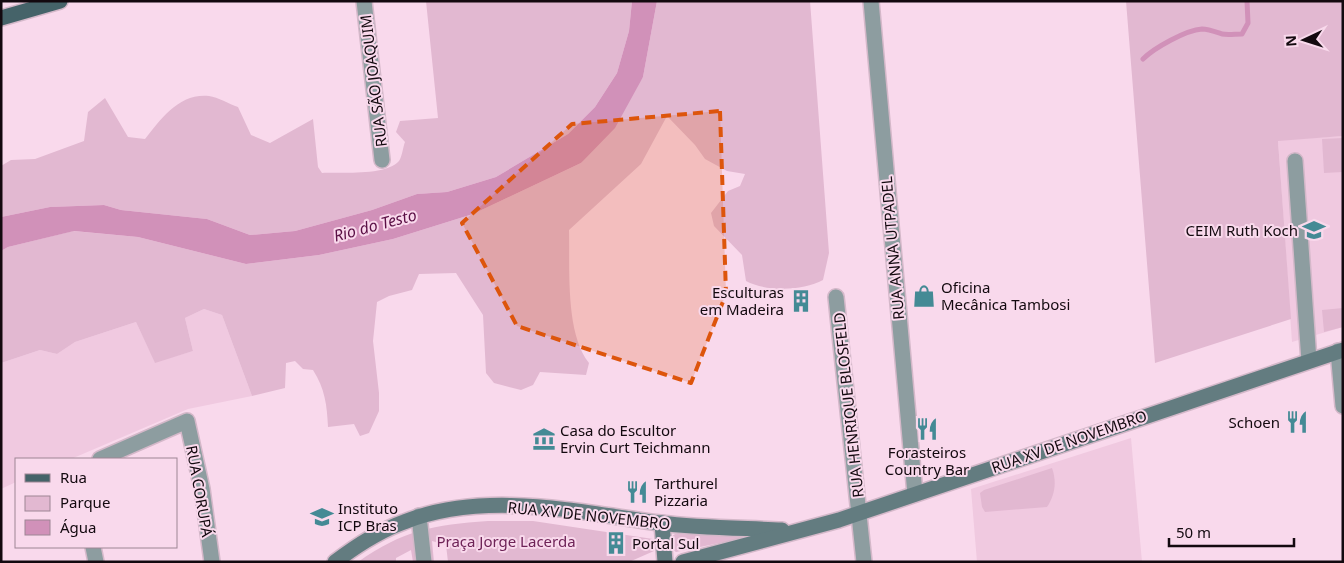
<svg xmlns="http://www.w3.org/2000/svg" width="1344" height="563" viewBox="0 0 1344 563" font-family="'Noto Sans',sans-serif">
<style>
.built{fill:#f0c9e0}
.green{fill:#e2b8d1}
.water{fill:#d191b9}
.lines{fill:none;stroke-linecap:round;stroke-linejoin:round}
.stream{stroke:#d191b9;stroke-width:5}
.minor-casing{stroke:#d4b8c9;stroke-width:18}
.tertiary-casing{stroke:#d4b8c9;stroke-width:18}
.secondary-casing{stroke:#d4b8c9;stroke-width:18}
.primary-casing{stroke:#d4b8c9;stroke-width:18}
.minor{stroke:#8d9da0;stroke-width:15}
.tertiary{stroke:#8d9da0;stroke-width:15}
.secondary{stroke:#637c80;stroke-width:15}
.primary{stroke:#456369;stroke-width:15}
.marked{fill:#dd550c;fill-opacity:0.2;stroke:#dd550c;stroke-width:4;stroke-dasharray:10 6;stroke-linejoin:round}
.labels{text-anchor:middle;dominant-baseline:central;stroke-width:4;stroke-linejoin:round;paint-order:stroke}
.street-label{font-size:15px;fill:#13090f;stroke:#f9d9ec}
.poi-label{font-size:15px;fill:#13090f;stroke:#f9d9ec;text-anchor:start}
.park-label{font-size:15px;fill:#6e2357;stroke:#f9d9ec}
.water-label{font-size:16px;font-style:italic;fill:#5a0f45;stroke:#f9d9ec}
</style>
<rect width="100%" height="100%" fill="#f9d9ec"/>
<g class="built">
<path d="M1343 136V327L1292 342 1278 140Z"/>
<path d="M204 309 222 315 252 396 188 409 71 459H16V482L1 489V363L40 350 57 354 75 342 136 322 155 362 193 351 185 318Z"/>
<path d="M1131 438 1142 562H977L971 489Z"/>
</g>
<g class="green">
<path d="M426 1H632L629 31 617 73 595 107 568 134 496 177 447 192 417 194 372 210 295 231 250 235 207 219 121 210 104 205 50 207 1 217V166L11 160 35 159 84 141 88 112 105 98 128 137 145 139C161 119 179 93 209 96 218 97 229 104 238 107L251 135 270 143 313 119 318 167 322 173C341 172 386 176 399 161 402 157 403 147 405 142L396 132 400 121 438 118Z"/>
<path d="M657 1H810L829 253 823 280C803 291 766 292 746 281L742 255 714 226 711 213 728 191 740 186 745 174 727 171 705 159 695 145 667 116 641 164 569 230C570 267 565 333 589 363L586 375 540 372 533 385 521 390 494 383 486 373 483 315 456 273 419 274 412 290 389 296 377 302 373 341 379 393V411L369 433 360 436 354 424 328 427C327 405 325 389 313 370L303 369 295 361 286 363 285 388 252 396 222 315 204 309 185 318 193 351 155 363 136 322 75 342 57 354 40 350 1 363V251L8 247 73 231 138 237 246 264 319 255 393 239 473 214 581 163 643 77Z"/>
<path d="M1126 1H1343V136L1278 141 1291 319 1155 363Z"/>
<path d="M1343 138V172L1324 173 1322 139Z"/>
<path d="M1343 308V327L1324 332 1322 310Z"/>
<path d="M1052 468C1057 482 1055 495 1047 507L985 512 982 507 980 493 984 490Z"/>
<path d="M488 521H533L653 539 654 551 629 562H448L446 545 432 541 434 562H413L411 550 396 558V562H358C403 530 434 525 488 521Z"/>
<path d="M675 534 758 535 676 552 671 548 670 538Z"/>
</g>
<path class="water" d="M632 1H657L643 77 615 128 581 163 473 214 393 239 319 255 246 264 138 237 74 231 8 247 1 251V217L50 207 104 205 121 210 207 219 250 235 295 231 372 210 417 194 447 192 496 177 568 134 595 107 617 73 629 31Z"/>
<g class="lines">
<path class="stream" d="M1143 59C1154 48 1186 30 1202 29 1208 29 1216 32 1222 34 1228 35 1235 34 1242 34L1248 23 1247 1"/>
<defs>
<g id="minor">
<path d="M364 1 382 160"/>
<path d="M871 1 915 494"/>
<path d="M1295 161 1309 361"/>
<path d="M836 297 864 562"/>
<path d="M100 459 187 421 202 489 212 562"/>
<path d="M93 547 96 562"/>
</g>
<g id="tertiary">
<path d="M1338 351 1343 406"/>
<path d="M419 516 424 562"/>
</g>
<g id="secondary">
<path d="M662 523 665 562"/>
<path d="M335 562C356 546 379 531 404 522 485 490 577 512 660 523 700 528 741 528 782 530"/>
<path d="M683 562 839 520 1343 350"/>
</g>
<path id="primary" d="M1 18 60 1"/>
</defs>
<use href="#minor" class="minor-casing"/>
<use href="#tertiary" class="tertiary-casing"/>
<use href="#secondary" class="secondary-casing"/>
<use href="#primary" class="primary-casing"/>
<use href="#minor" class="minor"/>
<use href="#tertiary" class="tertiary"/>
<use href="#secondary" class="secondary"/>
<use href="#primary" class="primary"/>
</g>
<path class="marked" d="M720 111 726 294 691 383 517 326 462 223 572 124Z"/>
<defs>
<symbol id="school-bare" viewBox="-9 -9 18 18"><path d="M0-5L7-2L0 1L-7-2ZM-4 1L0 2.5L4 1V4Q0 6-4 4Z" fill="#448a95" stroke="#f9d9ec" stroke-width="2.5" paint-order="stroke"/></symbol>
<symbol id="shop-bare" viewBox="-9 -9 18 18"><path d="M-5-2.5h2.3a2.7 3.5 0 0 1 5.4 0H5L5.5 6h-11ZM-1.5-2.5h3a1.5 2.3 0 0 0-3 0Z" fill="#448a95" stroke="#f9d9ec" stroke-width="2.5" paint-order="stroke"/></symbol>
<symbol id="building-bare" viewBox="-9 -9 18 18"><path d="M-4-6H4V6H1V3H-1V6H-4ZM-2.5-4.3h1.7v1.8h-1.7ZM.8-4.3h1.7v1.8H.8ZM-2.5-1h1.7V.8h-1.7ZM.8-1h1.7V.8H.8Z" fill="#448a95" stroke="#f9d9ec" stroke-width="2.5" paint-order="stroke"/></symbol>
<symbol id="restaurant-bare" viewBox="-9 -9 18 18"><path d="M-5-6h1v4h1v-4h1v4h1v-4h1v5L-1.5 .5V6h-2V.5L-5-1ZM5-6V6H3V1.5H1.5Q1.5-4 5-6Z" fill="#448a95" stroke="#f9d9ec" stroke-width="2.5" paint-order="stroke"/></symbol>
<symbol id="museum-bare" viewBox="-9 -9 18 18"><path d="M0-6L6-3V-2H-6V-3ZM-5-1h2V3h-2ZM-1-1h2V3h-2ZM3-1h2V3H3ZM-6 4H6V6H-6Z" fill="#448a95" stroke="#f9d9ec" stroke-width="2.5" paint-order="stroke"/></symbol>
<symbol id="university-bare" viewBox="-9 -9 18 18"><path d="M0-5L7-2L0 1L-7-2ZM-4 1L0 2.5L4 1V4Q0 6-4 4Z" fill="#448a95" stroke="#f9d9ec" stroke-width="2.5" paint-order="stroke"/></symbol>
</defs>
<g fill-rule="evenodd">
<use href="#school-bare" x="1298" y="214" width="32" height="32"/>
<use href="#shop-bare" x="908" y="280" width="32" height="32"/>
<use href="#building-bare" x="785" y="285" width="32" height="32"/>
<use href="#restaurant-bare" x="1281" y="406" width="32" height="32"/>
<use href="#restaurant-bare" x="911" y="413" width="32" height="32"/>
<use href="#museum-bare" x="528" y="423" width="32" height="32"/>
<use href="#restaurant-bare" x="621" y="476" width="32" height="32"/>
<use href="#university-bare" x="306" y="501" width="32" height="32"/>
<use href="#building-bare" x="600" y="527" width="32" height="32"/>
</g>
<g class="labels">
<g class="street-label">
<text transform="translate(373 81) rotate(-97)">RUA SÃO JOAQUIM</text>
<text transform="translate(892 248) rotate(-95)">RUA ANNA UTPADEL</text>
<text transform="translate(848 405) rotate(-96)">RUA HENRIQUE BLOSFELD</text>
<text transform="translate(1069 441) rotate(-19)">RUA XV DE NOVEMBRO</text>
<text transform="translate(200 491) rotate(80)">RUA CORUPÁ</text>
<text transform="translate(589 515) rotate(6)">RUA XV DE NOVEMBRO</text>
</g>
<g class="poi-label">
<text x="1298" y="230" text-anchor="end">CEIM Ruth Koch</text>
<text x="941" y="287">Oficina<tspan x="941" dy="17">Mecânica Tambosi</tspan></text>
<text x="784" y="292" text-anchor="end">Esculturas<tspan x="784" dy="17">em Madeira</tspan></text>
<text x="1280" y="422" text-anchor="end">Schoen</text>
<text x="560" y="430">Casa do Escultor<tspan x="560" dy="17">Ervin Curt Teichmann</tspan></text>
<text x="927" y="452" text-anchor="middle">Forasteiros<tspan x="927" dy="17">Country Bar</tspan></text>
<text x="654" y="483">Tarthurel<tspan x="654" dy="17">Pizzaria</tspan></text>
<text x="338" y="508">Instituto<tspan x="338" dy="17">ICP Bras</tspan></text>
<text x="632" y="543">Portal Sul</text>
</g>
<g class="park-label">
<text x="506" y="541">Praça Jorge Lacerda</text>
</g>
<g class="water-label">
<text transform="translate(375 225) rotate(-15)">Rio do Testo</text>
</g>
</g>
<rect width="1344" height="563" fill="none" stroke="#13090f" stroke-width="5"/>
<rect x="15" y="458" width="162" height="90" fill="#f9d9ec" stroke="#9d8694"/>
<rect x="25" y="474" width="25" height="8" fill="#456369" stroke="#9d8694"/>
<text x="60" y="483" font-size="15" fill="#13090f">Rua</text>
<rect x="25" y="496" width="25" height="15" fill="#e2b8d1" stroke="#9d8694"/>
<text x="60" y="508" font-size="15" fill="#13090f">Parque</text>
<rect x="25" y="520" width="25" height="15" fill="#d191b9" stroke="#9d8694"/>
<text x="60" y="533" font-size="15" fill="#13090f">Água</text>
<g transform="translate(1304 40) rotate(266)" stroke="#f9d9ec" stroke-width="4" paint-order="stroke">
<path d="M0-4L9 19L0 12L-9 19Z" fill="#13090f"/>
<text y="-8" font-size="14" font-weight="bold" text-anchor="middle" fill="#13090f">N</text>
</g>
<path d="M1169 538v8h125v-8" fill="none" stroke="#13090f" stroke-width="2.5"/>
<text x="1176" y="538" font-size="15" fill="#13090f" stroke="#f9d9ec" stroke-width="4" paint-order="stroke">50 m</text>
</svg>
